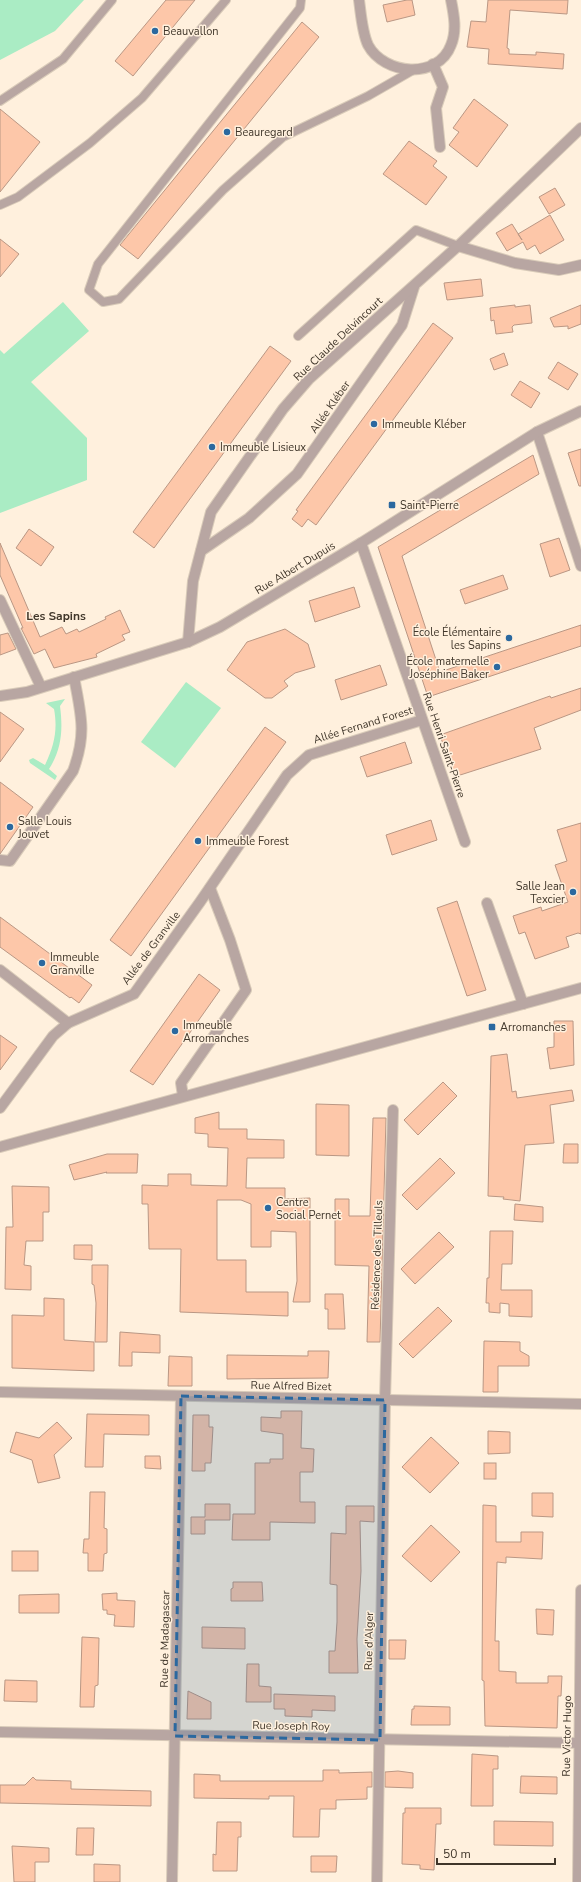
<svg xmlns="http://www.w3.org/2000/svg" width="581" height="1882" viewBox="0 0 581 1882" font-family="'Nunito Sans',sans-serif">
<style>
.green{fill:#aaecc4}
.building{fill:#fdc7a9;stroke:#ba9784}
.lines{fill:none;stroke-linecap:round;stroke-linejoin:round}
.service-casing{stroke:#d9cbb9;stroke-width:10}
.minor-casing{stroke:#d9cbb9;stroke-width:12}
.tertiary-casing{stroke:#d9cbb9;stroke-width:12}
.service{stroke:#b8a6a2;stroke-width:8}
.minor{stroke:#b8a6a2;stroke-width:10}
.tertiary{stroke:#b8a6a2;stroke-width:10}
.marked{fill:#2b689f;fill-opacity:0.2;stroke:#2b689f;stroke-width:3;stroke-dasharray:8 5;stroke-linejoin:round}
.poi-dot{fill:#2b689f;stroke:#fff0dd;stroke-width:1.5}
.labels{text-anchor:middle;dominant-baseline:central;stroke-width:3;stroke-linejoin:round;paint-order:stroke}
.poi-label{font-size:11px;fill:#40362a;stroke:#fff0dd;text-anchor:start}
.street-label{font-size:11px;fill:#40362a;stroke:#fff0dd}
.neighbourhood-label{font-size:12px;font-weight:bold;fill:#40362a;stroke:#fff0dd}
</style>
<rect width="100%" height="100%" fill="#fff0dd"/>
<g class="green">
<path d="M0 0H84L55 31 0 60Z"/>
<path d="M63 302 89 331 31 382 87 438V480L0 513V350L4 354Z"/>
<path d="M186 682 221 708 175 768 141 742Z"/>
<path d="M65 699 60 706C63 729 62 749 49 769L57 776 55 780 30 763 29 760 33 758 45 765C54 746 58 730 54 709L46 703Z"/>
</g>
<g class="building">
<path d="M166 0H195L133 76 115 61Z"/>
<path d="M407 0H412L415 15 387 22 383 5Z"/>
<path d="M488 0H568L567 14 510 10 507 48 509 49V54L536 55V52L564 54 563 69 488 64 489 49 467 47 471 21 486 22Z"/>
<path d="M302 22 319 37 138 259 120 245Z"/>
<path d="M474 99 508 125 477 167 449 145 459 132 453 128Z"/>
<path d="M0 109 40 142 0 192Z"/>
<path d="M409 141 437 161 433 166 447 177 426 205 383 174Z"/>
<path d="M555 188 565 205 549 214 539 197Z"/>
<path d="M550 215 564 240 540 254 535 245 527 250 523 242 507 251 496 233 512 224 522 240 518 234Z"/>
<path d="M0 239 19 254 0 277Z"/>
<path d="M481 279 483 296 447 300 444 283Z"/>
<path d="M515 305V307L530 305 532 323 514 325 512 327 513 332 496 334 494 320 491 321 490 308Z"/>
<path d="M581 305V324L568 329V326L554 327 550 318Z"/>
<path d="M433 323 453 338 316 525 308 519 302 527 292 519 298 511 296 510Z"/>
<path d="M270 346 291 361 154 548 133 532Z"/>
<path d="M504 353 508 365 494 370 490 359Z"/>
<path d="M558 362 578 374 568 390 548 378Z"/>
<path d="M520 381 540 393 531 408 511 395Z"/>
<path d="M581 449V486H579L568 453Z"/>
<path d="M533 455 539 474 402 556 440 672 581 625V646L428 697 378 547Z"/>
<path d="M29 529 54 547 41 566 16 548Z"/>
<path d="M559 538 570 570 550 577 540 544Z"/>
<path d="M0 543 40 637 62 627 66 634 77 629 79 632 106 619 105 617 120 610 130 632 122 635 125 640 96 654 97 657 54 668 45 649 34 654 21 628H23L0 575Z"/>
<path d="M503 575 508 589 465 604 460 590Z"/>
<path d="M354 587 360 607 315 622 309 601Z"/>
<path d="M285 629 308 644 315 667 295 673 284 681 288 686 272 698H265L227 670 247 642Z"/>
<path d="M8 633 16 649 0 655V635Z"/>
<path d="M380 665 387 685 341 700 335 680Z"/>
<path d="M581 688V710L534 728 541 749 454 777 440 735 550 696 551 698Z"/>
<path d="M0 712 24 729 0 762Z"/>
<path d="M265 727 286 742 131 956 110 940Z"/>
<path d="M405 742 412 763 367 777 360 757Z"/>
<path d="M0 782 33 807 0 854Z"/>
<path d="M431 820 437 840 392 855 386 835Z"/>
<path d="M581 823V934L578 933 566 937 569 947 535 959 525 932 519 934 513 916 541 907 542 911 568 902 555 865 567 861 557 830Z"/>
<path d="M457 901 486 990 467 996 437 908Z"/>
<path d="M0 917 92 985 79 1003 71 997 70 998 0 947Z"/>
<path d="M199 974 220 990 153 1085 130 1071Z"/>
<path d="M554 1021H573L574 1065 550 1069 547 1048 554 1047Z"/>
<path d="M0 1035 17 1047 0 1070Z"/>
<path d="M507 1054 512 1092 516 1091 517 1098 572 1090 574 1101 550 1105 554 1143 525 1145 520 1201 503 1199 504 1197 488 1196 491 1056Z"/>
<path d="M443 1082 457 1096 418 1135 404 1120Z"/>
<path d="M316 1104 349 1105V1156L316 1155Z"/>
<path d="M219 1112V1129H247V1139L284 1140V1158H247L246 1188H285V1199L310 1198V1302H293L297 1281 296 1232 271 1231V1247H251V1204L241 1200H217V1260H246V1292H288V1316L180 1312 181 1249H149L148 1204H142V1185L168 1186V1174H191V1185L227 1186 228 1148 208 1147V1134L195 1133V1118Z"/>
<path d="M373 1118H386L380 1342H367L369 1266 335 1265V1199H349V1216H370Z"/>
<path d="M564 1144H578V1163H563Z"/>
<path d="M107 1154H138L137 1173H106L107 1172 74 1180 69 1165Z"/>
<path d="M440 1158 455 1173 417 1210 402 1195Z"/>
<path d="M12 1186 49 1187V1212H43V1241H26L24 1265 31 1266V1290L5 1289 6 1227H13Z"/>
<path d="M515 1204 543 1207V1222L514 1220Z"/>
<path d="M490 1231H513L512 1264H502L501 1290H532V1317L509 1316V1304L500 1303V1313L489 1312V1303H486L487 1278H489Z"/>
<path d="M439 1232 454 1247 415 1284 401 1269Z"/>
<path d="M74 1245H92V1260L74 1259Z"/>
<path d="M92 1265H108L107 1342H95L96 1303 94 1285 92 1284Z"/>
<path d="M325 1294H343L345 1329H328V1309H325Z"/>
<path d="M44 1298 64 1299V1340L94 1342V1371L12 1368V1315L44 1316Z"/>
<path d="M438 1307 452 1321 413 1358 399 1344Z"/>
<path d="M120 1332 160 1335V1353L132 1352V1366H119Z"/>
<path d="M484 1341 520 1342V1351L529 1356V1366H498V1392H483Z"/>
<path d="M308 1351H329L328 1378 227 1379V1355L308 1356Z"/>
<path d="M169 1356 192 1357V1386H168Z"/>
<path d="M281 1411H302L301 1448 314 1449 313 1472H300V1502H315V1523L270 1522V1540H232L233 1514H255V1463H270V1459H283V1434L261 1431V1417L281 1418Z"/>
<path d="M87 1414 149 1415V1435L104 1434 103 1467H85Z"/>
<path d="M193 1415H209V1427H213L211 1463H205V1471H192Z"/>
<path d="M57 1422 72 1438 54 1455 60 1478 38 1483 32 1460 10 1452 16 1432 39 1438Z"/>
<path d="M488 1431 510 1432V1453L488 1454Z"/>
<path d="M431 1437 459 1463 430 1493 402 1467Z"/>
<path d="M145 1456H160L161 1469 145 1468Z"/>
<rect x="484" y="1463" width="12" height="16"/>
<path d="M90 1492H105L104 1528 107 1529V1553L104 1554 103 1571H88V1553H83L84 1539H89Z"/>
<path d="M532 1493H553V1517L532 1516Z"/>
<path d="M205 1504H230V1520H205V1534H191V1517H205Z"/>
<path d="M483 1505 496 1506V1542H521V1532H543L542 1559 506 1557V1563L497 1562 495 1641H499V1671L516 1672V1683H548V1676H562L561 1696H558L557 1728 485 1726 484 1681 482 1680Z"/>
<path d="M346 1506H374V1522L360 1521 361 1571 357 1639 358 1673H329V1651H335L337 1622V1585L330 1584 331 1533 346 1534Z"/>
<path d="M431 1525 460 1552 431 1582 402 1556Z"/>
<rect x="12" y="1551" width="26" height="20"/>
<path d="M233 1582H262L263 1601H231V1589L233 1588Z"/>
<path d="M117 1593V1600L135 1601 134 1627 114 1626 115 1615 107 1614V1610H103L102 1594Z"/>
<path d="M59 1594V1613H19V1595Z"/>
<path d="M536 1609 554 1610 553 1635 537 1634Z"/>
<path d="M202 1627 245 1628V1649L202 1648Z"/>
<path d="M82 1637 99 1638 98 1685 95 1686 94 1707H80Z"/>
<path d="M389 1640H406L405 1659H389Z"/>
<path d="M247 1664H259V1686L271 1687V1702H246Z"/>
<path d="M5 1680 37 1681V1702L4 1701Z"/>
<path d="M188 1691 211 1702V1719H187Z"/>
<path d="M274 1694 335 1696V1711L312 1710V1717L285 1716V1709H274Z"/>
<path d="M414 1706 450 1707V1725H411L412 1709H414Z"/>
<path d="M472 1754 498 1756V1769H493V1806H471Z"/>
<path d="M323 1770H339V1773L372 1772V1787H367V1799L336 1800V1809H320L319 1837H293L294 1796H269V1799L194 1798V1774L220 1775V1781H323Z"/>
<path d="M398 1771 413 1773V1788L385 1787V1772Z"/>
<path d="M521 1776 557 1777V1794L520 1793Z"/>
<path d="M33 1777 36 1780 71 1781V1789L151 1791V1806L0 1803V1785H25Z"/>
<path d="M405 1808H441V1824H436L434 1870 420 1869V1865L402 1864 403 1813H405Z"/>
<path d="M494 1821 553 1822V1846L494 1845Z"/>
<path d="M217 1822H241V1837H238L237 1871H213V1854L216 1855Z"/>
<path d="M77 1828H94L93 1855H76Z"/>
<path d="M12 1846 49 1848V1862H35V1882H14Z"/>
<path d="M311 1856H337L336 1872H311Z"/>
<path d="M94 1864 120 1865V1882H94Z"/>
</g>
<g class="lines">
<defs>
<g id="service">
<path d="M301 0 300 8 98 264 89 290 103 302 119 299 223 190 283 137 368 96 415 69"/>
<path d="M0 101 63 59 112 0"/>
<path d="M0 205 18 197 90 143 142 98 226 0"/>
<path d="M298 336 416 230 458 246"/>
</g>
<g id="minor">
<path d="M359 0C361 14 362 32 368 45 384 75 438 80 451 45 457 31 454 15 451 0"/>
<path d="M433 64 443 87 436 108 440 147"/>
<path d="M458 246 515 263 559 270 581 265"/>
<path d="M537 432 581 566"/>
<path d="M361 543 465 842"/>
<path d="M201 551 249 518 297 474 402 325 414 287"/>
<path d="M0 600 41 687"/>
<path d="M188 642 193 581 211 512 283 409 309 379 458 246 581 128"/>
<path d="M0 696 27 692 188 642 220 627 361 543 537 432 581 411"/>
<path d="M0 860 10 861 73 771C87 733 81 715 74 677"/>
<path d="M487 903 523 1004"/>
<path d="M0 970 68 1023 134 994 200 902 287 775 309 755 422 720"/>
<path d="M183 1096 181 1083 246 990 230 940 210 888"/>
<path d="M0 1108 53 1036 68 1023"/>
<path d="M0 1392 581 1404"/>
<path d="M0 1732 581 1743"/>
<path d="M172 1882 181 1396"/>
<path d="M377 1882 385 1400 393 1110"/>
<path d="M578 1882 581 1590"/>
</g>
<path id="tertiary" d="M0 1147 581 988"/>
</defs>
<use href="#service" class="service-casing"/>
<use href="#minor" class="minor-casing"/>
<use href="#tertiary" class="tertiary-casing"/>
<use href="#service" class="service"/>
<use href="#minor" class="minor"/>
<use href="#tertiary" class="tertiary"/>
</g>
<path class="marked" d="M181 1396 385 1400 380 1740 175 1736Z"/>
<g class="poi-dot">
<circle cx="155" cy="31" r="4"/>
<circle cx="227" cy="132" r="4"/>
<circle cx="374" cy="424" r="4"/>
<circle cx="212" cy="447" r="4"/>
<rect x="388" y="501" width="8" height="8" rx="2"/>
<circle cx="509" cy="638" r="4"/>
<circle cx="497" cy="667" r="4"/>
<circle cx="10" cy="827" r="4"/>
<circle cx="198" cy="841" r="4"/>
<circle cx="573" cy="892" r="4"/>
<circle cx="42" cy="963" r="4"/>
<rect x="488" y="1023" width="8" height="8" rx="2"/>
<circle cx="175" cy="1031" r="4"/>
<circle cx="268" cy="1208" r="4"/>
</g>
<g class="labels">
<g class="poi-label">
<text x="163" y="31">Beauvallon</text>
<text x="235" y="132">Beauregard</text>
<text x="382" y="424">Immeuble Kléber</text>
<text x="220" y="447">Immeuble Lisieux</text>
<text x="400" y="505">Saint-Pierre</text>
<text x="501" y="632" text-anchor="end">École Élémentaire<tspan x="501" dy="13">les Sapins</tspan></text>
<text x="489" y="661" text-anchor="end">École maternelle<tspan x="489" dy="13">Joséphine Baker</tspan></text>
<text x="18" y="821">Salle Louis<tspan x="18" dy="13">Jouvet</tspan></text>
<text x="206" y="841">Immeuble Forest</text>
<text x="565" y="886" text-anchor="end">Salle Jean<tspan x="565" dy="13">Texcier</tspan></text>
<text x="50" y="957">Immeuble<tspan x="50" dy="13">Granville</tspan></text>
<text x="183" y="1025">Immeuble<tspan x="183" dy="13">Arromanches</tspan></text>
<text x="500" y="1027">Arromanches</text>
<text x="276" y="1202">Centre<tspan x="276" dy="13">Social Pernet</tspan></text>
</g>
<g class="street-label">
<text transform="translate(338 339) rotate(-43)">Rue Claude Delvincourt</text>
<text transform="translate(330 407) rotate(-55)">Allée Kléber</text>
<text transform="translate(295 568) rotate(-31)">Rue Albert Dupuis</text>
<text transform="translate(363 725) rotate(-17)">Allée Fernand Forest</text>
<text transform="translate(444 745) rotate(71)">Rue Henri Saint-Pierre</text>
<text transform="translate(151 948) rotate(-53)">Allée de Granville</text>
<text transform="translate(377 1255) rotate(-88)">Résidence des Tilleuls</text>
<text transform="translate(291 1386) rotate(1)">Rue Alfred Bizet</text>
<text transform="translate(165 1639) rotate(-89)">Rue de Madagascar</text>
<text transform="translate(369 1641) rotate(-89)">Rue d'Alger</text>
<text transform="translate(291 1726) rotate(1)">Rue Joseph Roy</text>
<text transform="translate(567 1736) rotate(-89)">Rue Victor Hugo</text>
</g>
<g class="neighbourhood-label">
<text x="56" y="616">Les Sapins</text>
</g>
</g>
<path d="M437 1858v6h118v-6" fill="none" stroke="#40362a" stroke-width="2"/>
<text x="443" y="1858" font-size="12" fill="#40362a" stroke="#fff0dd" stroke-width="3" paint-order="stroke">50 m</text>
</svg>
